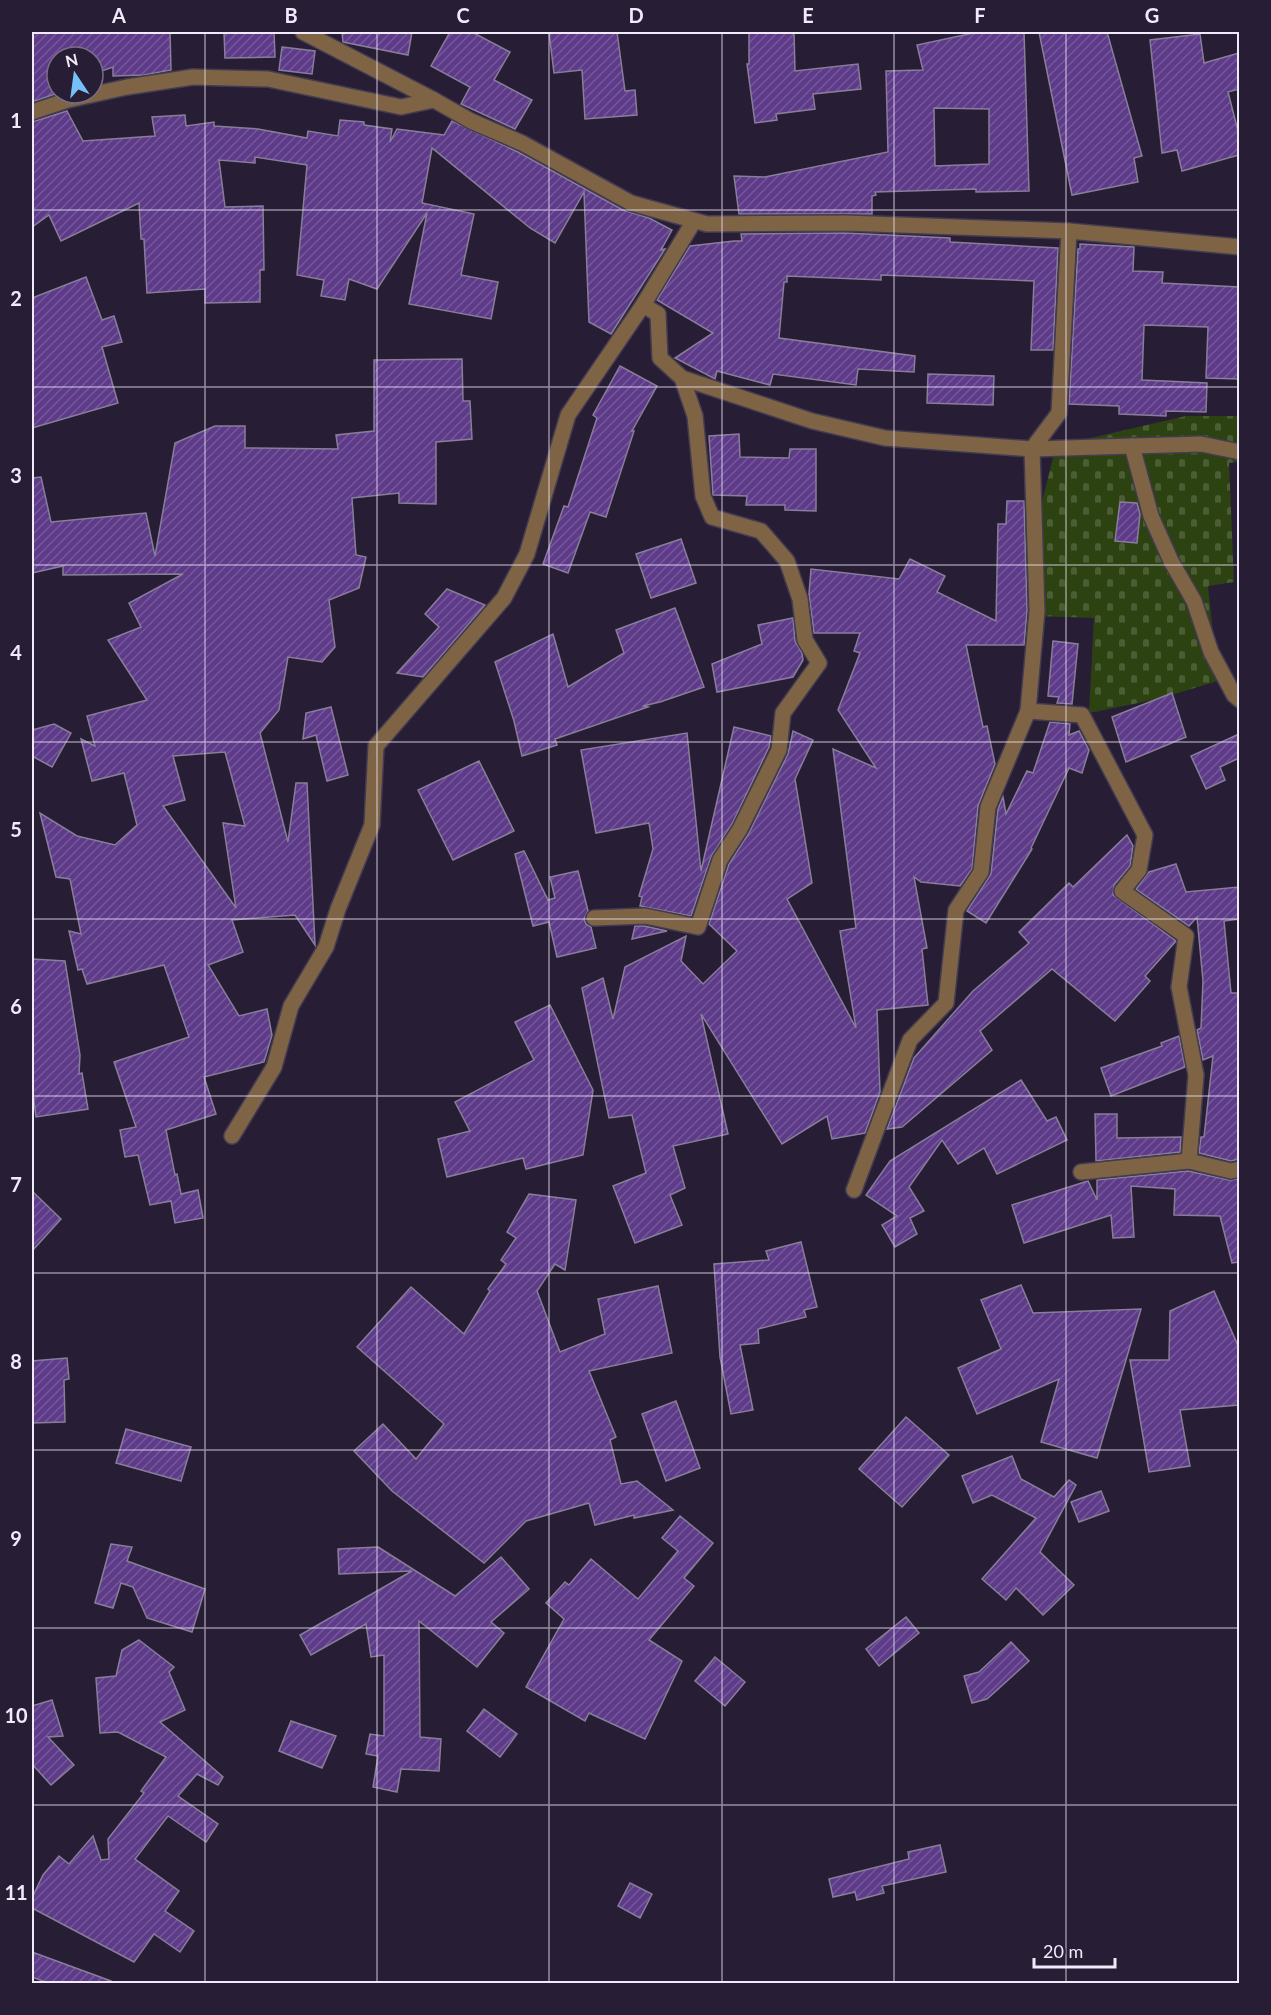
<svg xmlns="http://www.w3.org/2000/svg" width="1271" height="2015" viewBox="0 0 1271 2015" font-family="Lato,sans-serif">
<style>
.cemetery{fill:url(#cemetery-stones)}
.building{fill:url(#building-hatch);stroke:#887e9a;stroke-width:1.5;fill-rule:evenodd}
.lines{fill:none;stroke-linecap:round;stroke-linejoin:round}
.minor-casing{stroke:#433b51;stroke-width:18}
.minor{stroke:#7e6344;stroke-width:15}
.grid{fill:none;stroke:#f0eafa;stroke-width:1.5;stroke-opacity:0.55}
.neatline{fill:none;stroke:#f0eafa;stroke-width:2}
.grid-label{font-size:20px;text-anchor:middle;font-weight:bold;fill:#f0eafa}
</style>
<defs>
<pattern id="cemetery-stones" width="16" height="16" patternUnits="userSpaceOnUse" patternTransform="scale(1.5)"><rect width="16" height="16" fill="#2c4211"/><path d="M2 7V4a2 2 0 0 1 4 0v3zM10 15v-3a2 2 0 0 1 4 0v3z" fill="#4b5d35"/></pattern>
<pattern id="building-hatch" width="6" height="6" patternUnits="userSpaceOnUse" patternTransform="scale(1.5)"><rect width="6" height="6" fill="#5d3b89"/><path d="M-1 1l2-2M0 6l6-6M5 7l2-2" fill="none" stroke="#75589b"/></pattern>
</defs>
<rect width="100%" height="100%" fill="#271e35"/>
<path class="cemetery" d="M1186 416H1239V462L1229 463 1234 582 1208 586 1218 681 1158 699 1089 713 1094 618 1037 616 1042 502 1056 446Z"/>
<g class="building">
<path d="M32 32H170L171 70 144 75 113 76V67L93 74V57H57V87H55L58 93 32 102Z"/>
<path d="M224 32H274L275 57 225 58Z"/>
<path d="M342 32H412L408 55 343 42Z"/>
<path d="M450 32H472L510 52 494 80 532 100 515 129 461 104 470 87 431 66Z"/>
<path d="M549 32H617L625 91 635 90 637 115 585 119 582 70 554 73Z"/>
<path d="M749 32H794L795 71 858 64 861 89 813 94 815 109 776 114 777 120 755 123 747 64H749Z"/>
<path d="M978 32H1024L1029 191 976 192V189L875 192 876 195 872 196V214H739L734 176 765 177 888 152 886 71 923 70 917 45ZM934 108 989 109V164L935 166Z"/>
<path d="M1039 32H1107L1142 156 1134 158 1138 182 1072 195Z"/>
<path d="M1200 34 1204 63 1239 53V89L1228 92 1239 135V155L1182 171 1177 150 1162 153 1150 40Z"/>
<path d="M282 47 315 51 312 74 279 70Z"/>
<path d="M67 111 83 141 155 136 152 117 185 115 186 126 214 122V126L258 129 307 138 308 131 338 136 340 120 364 122V125L392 129 390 142 397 129 444 135 452 121 518 152 623 210 649 218 672 230 661 250 665 249 611 334 589 322 584 192 555 243 530 228 432 148 422 203 474 214 461 275 498 282 491 319 409 304 427 213 377 289 349 279 345 300 321 296 324 280 297 275 307 165 255 157V163L219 160 225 207 263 206 264 270H260V302L205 303V289L147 293 144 239H141L139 203 61 241 49 215 32 227V122Z"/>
<path d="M845 233 950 238V242L1058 248 1053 350H1031L1034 281 881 275V280L787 276V282H784L779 338 915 356 914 372 858 369 856 385 773 374 770 385 717 371 715 379 675 358 713 333 657 300 690 246 734 241H742L741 234Z"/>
<path d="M1080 244 1134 247 1133 271 1163 272 1162 283 1239 287V379L1206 378 1208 327 1144 325 1142 380 1207 383 1206 412 1166 411V416L1119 414V406L1069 404 1078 249H1080Z"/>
<path d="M86 277 102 320 114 316 122 342 102 347 118 403 32 428V298Z"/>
<path d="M462 359 463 401H470L472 439 436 442V504L399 503V493L352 498 356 555 366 557 359 588 329 600 335 647 322 662 288 657 279 710 260 733 288 842 296 783H307L315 945 295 915 232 920 243 952 208 965 239 1016 267 1009 272 1035 264 1062 204 1077 216 1114 166 1130 175 1175 177 1174 181 1194 198 1190 203 1218 175 1223 171 1201 150 1205 138 1155 125 1157 120 1130 136 1127 114 1062 189 1037 164 965 87 984 82 969 78 970 69 931 81 934 70 879 56 877 40 813 77 836 115 845 137 825 124 773 92 781 81 739 95 746 87 716 147 700 108 640 141 627 129 603 183 574 63 575V566L32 573V478L41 477 51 522 146 513 155 556 175 443 215 426H245V448L338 449 336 435 374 431V360ZM225 752 245 826 223 823 236 908 163 806 185 800 173 756Z"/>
<path d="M620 366 657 386 632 431H634L606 517 590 512 568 573 543 564 564 506 568 507 597 418 593 415Z"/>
<path d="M928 374 994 376 993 405 927 403Z"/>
<path d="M739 434 740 457 789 458 790 449H816V511L785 510V505H746L747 496 713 495 709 436Z"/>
<path d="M1007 501H1024L1027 611 1024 645H966L983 727 987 726 995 764 978 806 972 869 960 886 921 882 914 877 927 948 922 949 928 1005 877 1010 880 1092 865 1133 832 1139 827 1116 782 1144 701 1014 728 1134 673 1146 685 1188 670 1195 682 1225 635 1243 613 1186 646 1173 632 1115 609 1118 582 988 603 978 613 1019 625 967 686 936 681 961 703 984 737 951 709 924 729 864 749 833 788 754 793 731 813 740 795 779 812 883 787 899 856 1028 840 931 856 928 833 749 876 768 838 710 860 653 854 651 860 633H814L809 594 811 569 899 579 910 559 945 576 937 592 996 621 998 524H1006Z"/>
<path d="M1120 502 1137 503 1140 514 1137 543 1115 541Z"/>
<path d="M681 539 696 583 651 598 636 554Z"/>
<path d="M447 589 485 605 423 677 397 673 439 627 425 614Z"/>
<path d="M675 608 704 687 660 702 643 706 648 707 555 739 557 745 522 756 514 721 495 662 553 634 568 687 624 653 616 630Z"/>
<path d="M793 618 795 641 802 653 803 660 793 677 717 692 712 664 762 644 758 625Z"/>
<path d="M1053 641 1078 644 1072 704 1057 703 1059 697 1048 696Z"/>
<path d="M1172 693 1186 737 1126 762 1112 717Z"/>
<path d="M331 707 348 775 327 781 316 735 303 739 306 713Z"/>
<path d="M1050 722 1070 724 1069 735 1079 731 1089 750 1082 773 1069 768 1031 848 1032 849 986 923 967 911 991 874 998 809 1003 797 1006 814 1027 771 1033 773Z"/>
<path d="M54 724 71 733 52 767 32 756V730Z"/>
<path d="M734 727 771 736 769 747 732 824 711 857 691 916 640 906 642 897 639 896 653 849 649 823 596 833 581 750 687 733 701 871Z"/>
<path d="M1239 734V758L1220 767 1225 780 1206 789 1191 756Z"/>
<path d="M479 761 514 831 453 860 418 790Z"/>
<path d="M1127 835 1133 846 1130 866 1114 885 1113 895 1176 941 1145 976 1150 981 1115 1021 1052 969 980 1031 992 1050 902 1127 887 1129 914 1058 973 991 1029 943 1019 932 1069 883 1073 887Z"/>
<path d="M524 851 548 900 555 898 550 877 578 871 588 911 584 919 586 924 591 927 596 948 557 957 549 922 533 926 515 854Z"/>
<path d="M1176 864 1186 892 1239 887V919L1224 921 1231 993H1239V1159L1231 1161 1199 1153 1201 1137H1204L1213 1056 1203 1060 1197 1030 1201 1028 1203 981 1197 917 1189 926 1136 889 1149 872Z"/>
<path d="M635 926H644L667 931 632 939Z"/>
<path d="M32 959 65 961 80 1055 79 1074 82 1073 88 1109 36 1117 32 1085Z"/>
<path d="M550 1005 593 1090 583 1155 526 1169 523 1158 447 1177 438 1139 470 1131 455 1102 534 1060 515 1022Z"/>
<path d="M1179 1036 1185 1067 1111 1096 1101 1068 1162 1046 1161 1043Z"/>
<path d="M1021 1080 1047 1121 1056 1117 1067 1140 997 1174 984 1148 958 1164 942 1140 909 1187 924 1211 910 1218 917 1234 895 1247 882 1225 897 1216 866 1195 890 1161Z"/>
<path d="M1095 1114H1117V1138L1181 1137 1180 1152 1096 1161Z"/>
<path d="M1188 1171 1229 1180 1239 1179V1262L1232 1263 1220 1216 1174 1215 1175 1189 1131 1186 1134 1237 1113 1238 1111 1215 1024 1243 1012 1205 1088 1181 1097 1200V1180Z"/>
<path d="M32 1191 61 1219 32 1251Z"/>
<path d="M529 1194 576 1200 565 1270 555 1264 537 1291 560 1352 605 1334 598 1299 658 1286 672 1353 589 1371 616 1437 610 1440 621 1484 637 1481 673 1510 634 1518V1515L595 1525 589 1503 526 1521 484 1563 392 1491 354 1451 383 1424 416 1459 444 1424 357 1347 411 1287 464 1334 490 1291 488 1289 506 1264 501 1260 516 1238 507 1232Z"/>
<path d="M801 1242 817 1307 804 1310 806 1317 758 1329 759 1343 740 1345 753 1410 731 1414 720 1357 714 1264 769 1260 766 1251Z"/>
<path d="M1021 1285 1033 1313 1141 1309 1097 1458 1041 1442 1059 1379 977 1414 958 1368 1001 1349 981 1300Z"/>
<path d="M1214 1291 1239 1348V1405L1180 1410 1190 1466 1149 1472 1130 1360H1169L1170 1311Z"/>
<path d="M67 1358 69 1379 64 1380 65 1422 32 1423V1361Z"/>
<path d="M676 1401 700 1468 666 1481 642 1414Z"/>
<path d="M906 1417 949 1455 902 1507 859 1469Z"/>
<path d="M126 1429 191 1447 181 1481 116 1463Z"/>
<path d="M1012 1456 1021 1479 1054 1497 1069 1480 1076 1485 1040 1552 1074 1585 1043 1615 1016 1588 1006 1600 982 1579 1036 1518 992 1495 973 1503 962 1476Z"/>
<path d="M1101 1491 1109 1511 1079 1522 1071 1502Z"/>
<path d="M680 1516 713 1543 684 1578 694 1586 649 1640 682 1661 645 1739 589 1713 585 1721 526 1687 564 1619 546 1603 565 1582 569 1585 591 1559 638 1599 678 1551 662 1538Z"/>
<path d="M111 1544 132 1547 127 1561 205 1589 192 1632 147 1618 133 1587 121 1583 113 1608 95 1603Z"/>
<path d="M378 1547 455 1596 501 1557 529 1589 491 1622 504 1633 477 1667 419 1621 420 1737 441 1739 439 1771 401 1769 397 1792 373 1787 378 1756 366 1754 370 1734 384 1736V1655L371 1657 366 1624 311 1655 300 1635 412 1571 339 1574 338 1549Z"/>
<path d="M906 1617 919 1633 879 1666 866 1649Z"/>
<path d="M139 1640 174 1667 169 1672 185 1710 160 1722 223 1777 218 1785 197 1774 178 1796 218 1824 206 1842 168 1816 135 1859 179 1891 165 1911 194 1931 180 1952 154 1934 134 1962 32 1908V1898L43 1875 59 1856 69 1864 93 1836 101 1860 109 1859 108 1839 144 1793 141 1791 166 1757 118 1732 100 1733 96 1678 116 1676 122 1650Z"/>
<path d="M1011 1642 1029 1661 987 1699 972 1703 964 1676 979 1672Z"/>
<path d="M715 1657 745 1682 725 1706 695 1681Z"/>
<path d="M52 1700 63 1736 48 1737 74 1765 51 1785 32 1764V1706Z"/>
<path d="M484 1709 517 1734 500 1757 467 1731Z"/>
<path d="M291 1721 336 1736 322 1768 279 1751Z"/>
<path d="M940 1845 946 1872 882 1886 884 1893 857 1900 855 1892 833 1897 829 1879 909 1859 908 1852Z"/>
<path d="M630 1883 652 1894 640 1918 618 1906Z"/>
<path d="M32 1952 111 1981 110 1983H48L32 1977Z"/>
</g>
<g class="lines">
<defs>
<g id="minor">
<path d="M303 32 434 100"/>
<path d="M32 112 68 100 127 87 193 77 268 79 401 107 434 100 471 121 522 143 631 203 707 224 845 223 1069 231 1240 247"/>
<path d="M1069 231 1059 413 1032 449 1037 611 1028 711 1082 715 1145 835 1139 870 1122 891 1186 936 1179 987 1196 1075 1189 1161"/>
<path d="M643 305 658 314 660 358 682 378 812 421 885 438 1032 449 1201 444 1240 452"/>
<path d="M1132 446 1151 516 1171 561 1194 601 1211 652 1234 695 1240 700"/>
<path d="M594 918 645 916 698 927 720 860 740 829 779 750 783 713 819 663 805 640 800 599 787 561 761 531 712 517 703 496 695 416 682 378"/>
<path d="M232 1136 274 1067 291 1006 326 947 338 909 372 825 376 746 504 598 527 554 568 415 643 305 694 221"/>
<path d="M1081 1172 1189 1161 1231 1171 1240 1169"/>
<path d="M854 1190 910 1040 946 1003 956 910 981 872 988 807 1028 711"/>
</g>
</defs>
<use href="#minor" class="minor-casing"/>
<use href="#minor" class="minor"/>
</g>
<path class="grid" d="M205 32V1984M377 32V1984M549 32V1984M722 32V1984M894 32V1984M1066 32V1984M32 210H1240M32 387H1240M32 565H1240M32 742H1240M32 919H1240M32 1096H1240M32 1273H1240M32 1450H1240M32 1628H1240M32 1805H1240"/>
<rect width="1271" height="2015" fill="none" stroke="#271e35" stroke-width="66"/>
<g transform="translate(75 75) rotate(347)"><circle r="28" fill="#271e35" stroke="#777084" stroke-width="1.5"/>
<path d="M0-4.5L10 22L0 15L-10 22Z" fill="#75c0f6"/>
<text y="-9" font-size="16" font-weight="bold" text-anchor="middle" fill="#f0eafa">N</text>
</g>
<path d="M1034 1958v9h81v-9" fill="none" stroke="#f0eafa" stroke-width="3"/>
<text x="1043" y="1958" font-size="18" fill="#f0eafa" stroke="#271e35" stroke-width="4.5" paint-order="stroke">20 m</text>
<rect x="33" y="33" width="1205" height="1949" class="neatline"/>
<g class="grid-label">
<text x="119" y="23">A</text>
<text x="291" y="23">B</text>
<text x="463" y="23">C</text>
<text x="636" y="23">D</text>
<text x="808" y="23">E</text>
<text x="980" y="23">F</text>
<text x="1152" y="23">G</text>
<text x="16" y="128">1</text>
<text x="16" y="306">2</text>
<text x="16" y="483">3</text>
<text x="16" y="660">4</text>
<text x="16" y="837">5</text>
<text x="16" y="1014">6</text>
<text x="16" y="1192">7</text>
<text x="16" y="1369">8</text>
<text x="16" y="1546">9</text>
<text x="16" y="1723">10</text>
<text x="16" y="1900">11</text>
</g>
</svg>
